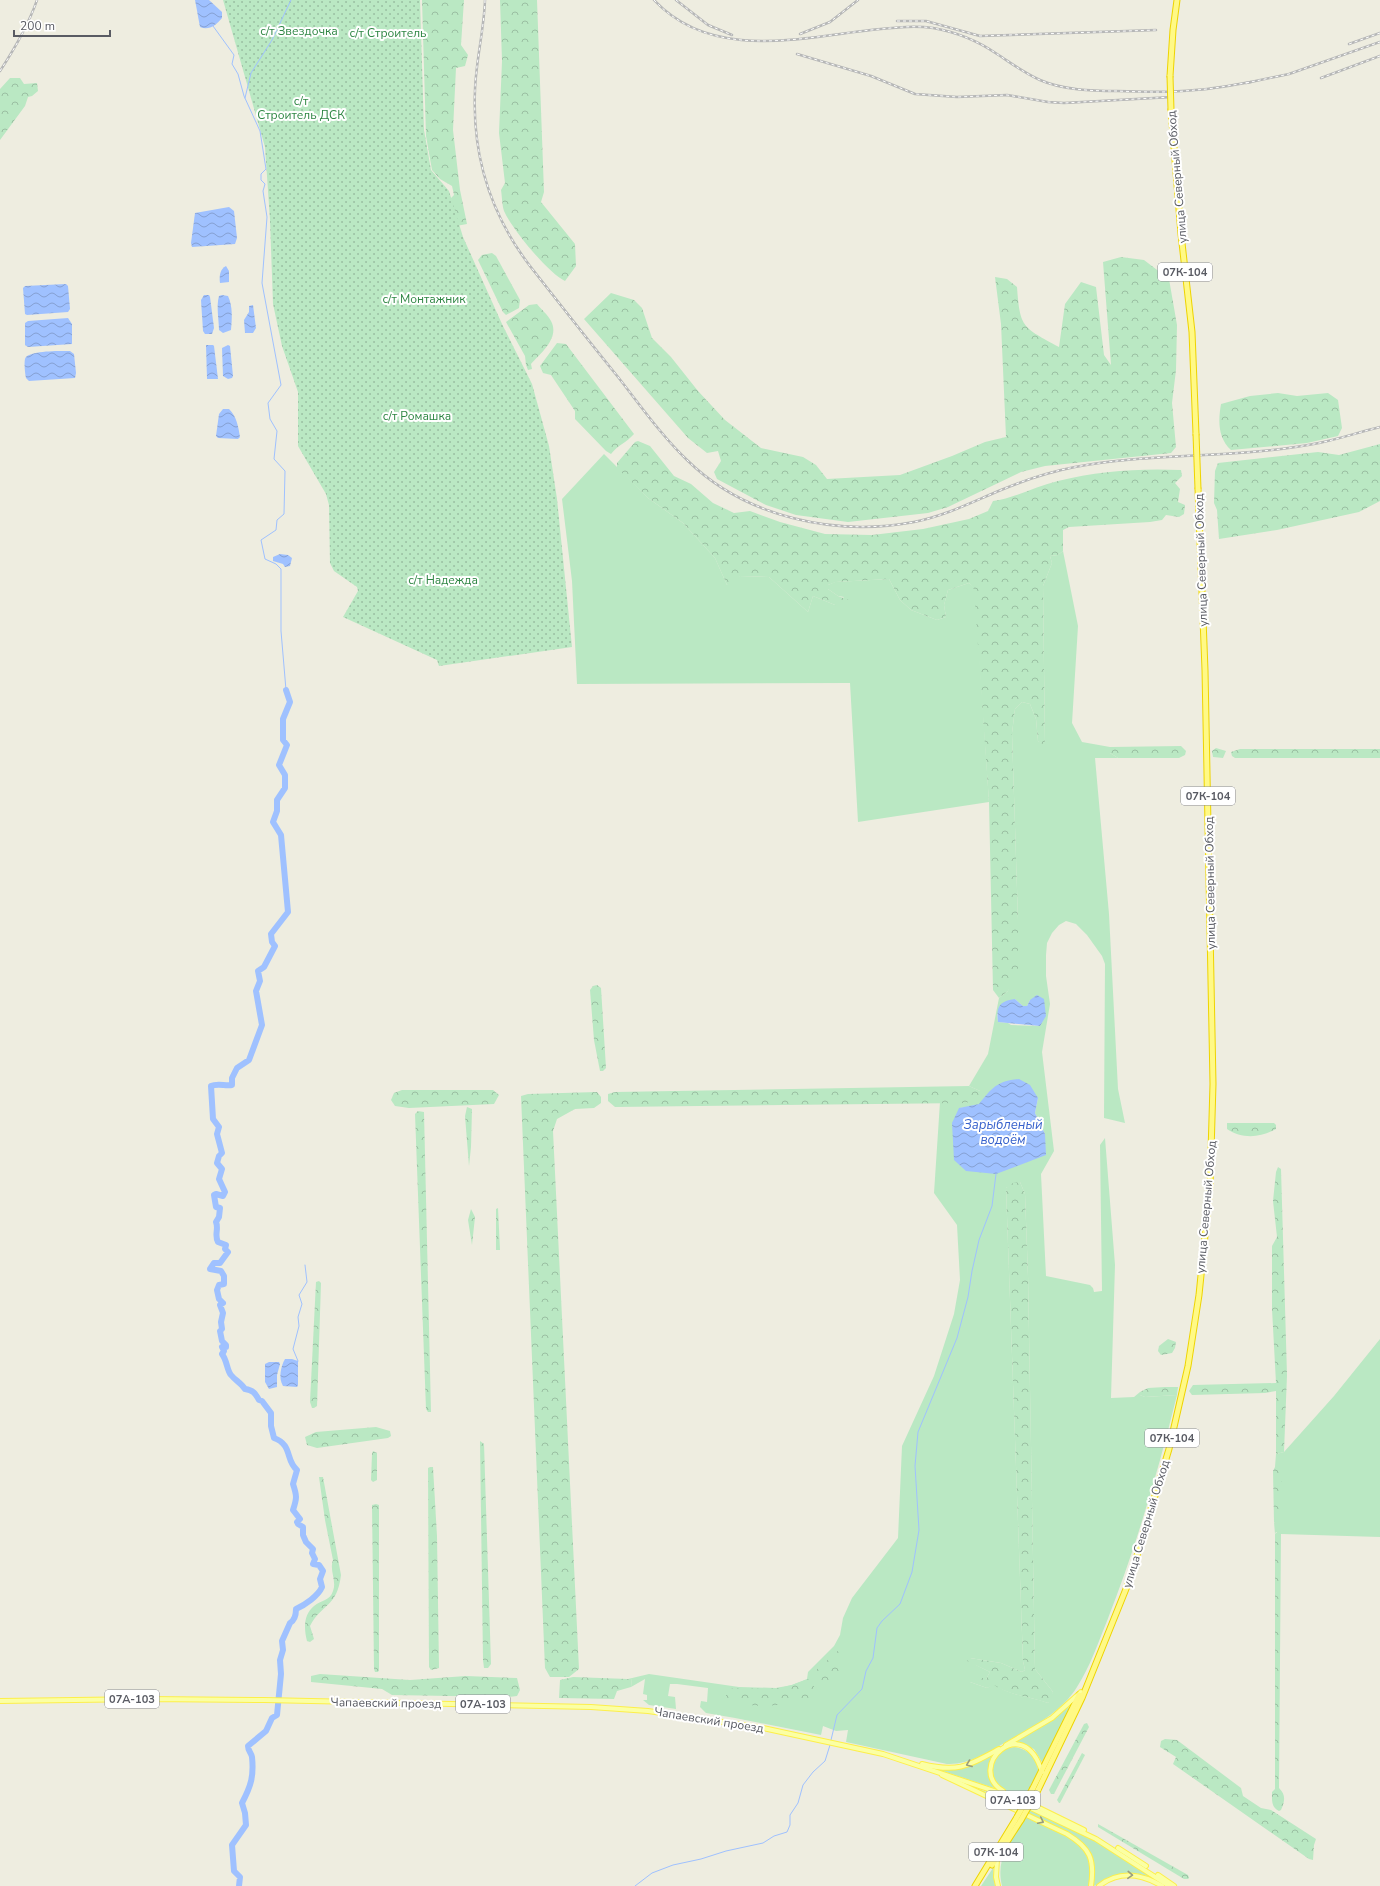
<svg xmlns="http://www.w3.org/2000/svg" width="1380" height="1886" viewBox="0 0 1380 1886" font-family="'Nunito Sans',sans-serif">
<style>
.green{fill:#bae8c3;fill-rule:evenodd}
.forest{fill:url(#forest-crowns)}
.garden{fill:url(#garden-dots)}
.water{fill:url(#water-waves)}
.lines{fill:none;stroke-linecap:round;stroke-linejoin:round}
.stream{stroke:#9fc1ff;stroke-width:1}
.river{stroke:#9fc1ff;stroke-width:6}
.major-casing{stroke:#fdef4a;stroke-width:6}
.highway-casing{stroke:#eed400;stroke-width:7}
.major{stroke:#fbffa4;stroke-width:4}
.highway{stroke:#fff986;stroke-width:5}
.rail-casing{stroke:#b6b7b7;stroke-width:2.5}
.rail{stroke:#fff;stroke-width:1;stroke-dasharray:3;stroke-linecap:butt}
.highway-bridge-casing{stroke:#eed400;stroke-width:7;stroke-linecap:butt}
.highway-bridge{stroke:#fff986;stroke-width:5}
.oneway{stroke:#9a9d7d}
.labels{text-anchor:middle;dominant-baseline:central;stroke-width:4;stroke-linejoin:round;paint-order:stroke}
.shield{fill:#fff;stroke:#8b8c92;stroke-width:1}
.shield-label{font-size:11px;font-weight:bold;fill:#595b63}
.park-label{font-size:12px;fill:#2e8643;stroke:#fff}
.street-label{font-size:12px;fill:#595b63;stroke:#fff}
.water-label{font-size:13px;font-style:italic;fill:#3862cc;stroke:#fff}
</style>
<defs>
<pattern id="forest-crowns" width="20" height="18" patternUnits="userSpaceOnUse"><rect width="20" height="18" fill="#bae8c3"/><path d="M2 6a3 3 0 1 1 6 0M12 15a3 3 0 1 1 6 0" fill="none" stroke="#9abfa2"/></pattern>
<pattern id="garden-dots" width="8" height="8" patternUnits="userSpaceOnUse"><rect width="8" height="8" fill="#bae8c3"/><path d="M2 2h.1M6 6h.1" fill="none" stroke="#9abfa2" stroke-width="1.8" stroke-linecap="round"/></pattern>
<pattern id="water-waves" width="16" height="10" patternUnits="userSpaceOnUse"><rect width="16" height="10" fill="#9fc1ff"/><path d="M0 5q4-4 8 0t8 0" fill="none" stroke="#85a0d2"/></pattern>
</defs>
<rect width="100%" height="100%" fill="#eeede0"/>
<g class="green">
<path d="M604 454 648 498 683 523 715 558 727 585 740 576 769 577 808 612 813 596 835 605 844 597 838 596 828 589V585L835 582 889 579 900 600 911 610 937 620 946 617 944 605 948 590 969 583 975 589 989 802 858 822 850 683 577 684 572 581 562 499Z"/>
<path d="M1063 551 1078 626 1072 723 1082 742 1110 747V753L1118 758H1095L1109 914 1118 1089 1125 1123 1104 1118 1105 964 1102 956 1087 935 1076 924 1066 921 1059 925 1052 933 1047 943 1046 955V976L1050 1004 1042 1052 1054 1151 1041 1174 1046 1276 1090 1285 1093 1288 1094 1292 1102 1291 1100 1145 1105 1138 1115 1265 1111 1398 1134 1397 1140 1392V1395L1145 1397 1177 1395C1158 1472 1136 1547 1107 1621 1098 1643 1090 1667 1077 1687 1061 1713 1031 1728 1006 1742 987 1753 969 1765 947 1764L846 1742 848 1730 836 1731 823 1726 821 1735 735 1718 706 1713 700 1707 701 1701 707 1702 708 1688 677 1684H670L668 1696 675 1697 676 1709 649 1705 643 1700H647V1695L643 1694 645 1679 631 1687 632 1678 628 1679 649 1674 739 1687 776 1688 792 1685 807 1679 808 1672 834 1646 840 1635 843 1618 852 1598 898 1538 902 1446 934 1376 954 1314 960 1280 957 1225 934 1193 940 1102 966 1103 980 1091 969 1086 988 1054 999 998 1008 991 1018 920 1012 733 1015 709 1022 702 1030 704 1036 719 1038 741 1045 745 1043 586 1052 563 1050 556 1058 555ZM1015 999 1023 1006H1027L1030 1000 1040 1026 1011 1025 1008 1023 998 1022 997 1014ZM1038 1098 1035 1113 1045 1134 960 1108ZM1020 1182 1025 1194 1028 1276 1035 1669 1053 1692 1048 1703C1029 1696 1010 1696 994 1684L987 1688 970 1682 986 1679 990 1672 976 1665 970 1658 1001 1663 1022 1672 1025 1670 1023 1661 1006 1188Z"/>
<path d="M1380 1339V1537L1281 1534V1532H1276L1275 1534 1274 1522 1276 1524 1278 1467H1275L1276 1454 1284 1452 1334 1396Z"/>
<path d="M1068 1707 1070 1708 1043 1764 1034 1749 1016 1742 1053 1719Z"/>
<path d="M1014 1747C1027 1748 1042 1760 1037 1775 1034 1783 1028 1791 1024 1798 1016 1795 1007 1792 1000 1787 990 1780 990 1764 997 1755 1001 1750 1008 1748 1014 1747Z"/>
<path d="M992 1754C988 1768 987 1778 997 1789L933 1768C956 1772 972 1765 992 1754Z"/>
<path d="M956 1781 1020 1804 1096 1840 1161 1881C1144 1874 1126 1869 1109 1878 1102 1881 1099 1886 1092 1886 1092 1856 1095 1850 1068 1833Z"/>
<path d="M1026 1817C1061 1833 1097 1839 1089 1886H1002C995 1856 1012 1841 1026 1817Z"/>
<path d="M993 1868 995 1886H981Z"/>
</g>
<g class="forest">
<path d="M422 0H464L461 45 468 55 465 66 456 68 453 130 460 190 467 224 456 226 453 219 451 198 454 195 452 186 440 179 432 170 426 136Z"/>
<path d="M500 0H537L544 192 541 202 575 244 576 266 565 281C548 273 512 229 504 211 502 205 502 196 501 190L505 183 499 133 502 61Z"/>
<path d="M10 78H20L24 84 37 83 38 91 32 96 28 97 25 106 0 140V89Z"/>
<path d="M492 253 496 256 520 300 519 308 506 315 503 312 478 260 482 255Z"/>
<path d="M1121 257 1144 260 1169 279 1177 325 1176 370 1172 403 1176 447 1171 453 1045 466 1021 472 948 507 928 513 848 522 796 515 766 505 717 479 714 472 721 461 718 451 707 453 688 438 584 319 611 293 634 300 642 308 652 338 671 357 698 391 725 420 761 448 803 457 816 465 827 479 900 475 952 456 985 442 1006 437 1001 324 995 277 1007 279 1017 287C1020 329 1023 327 1059 347L1065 304 1081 282 1096 287 1104 355 1111 365 1103 262Z"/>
<path d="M537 304C541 309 548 315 551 321 560 338 541 353 531 364L532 369 528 370 526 365 525 356 506 322 529 305Z"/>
<path d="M557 343 566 344 634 434C626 443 618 445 611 454L606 451 575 419V411L551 375 543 373 540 366Z"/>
<path d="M1278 393 1297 396 1328 393 1338 400 1342 428 1338 436 1307 443 1231 450C1218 438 1218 421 1221 404L1250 396Z"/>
<path d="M638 441 650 446 674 476 691 484 713 503 734 513 750 511 780 522 825 534 872 535 923 529 969 519 988 511 993 501C1015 498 1036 486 1058 481 1098 471 1140 468 1181 470L1182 476 1175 483 1180 489 1178 502 1185 505 1184 514 1179 517 1166 515 1162 520 1150 522 1069 527 1063 530V551L1058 555 1050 556 1052 563 1043 586 1045 746 1038 741 1036 719 1030 704 1022 702 1015 709 1012 733 1018 920V970L1008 991 999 998 993 990 989 802 974 589 969 583 948 590 944 605 946 617 937 620 911 610 900 600 889 579 836 582 828 585V589L838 596 849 600 848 607 835 605 813 596 808 612 769 577 740 576 737 582 727 585 715 558 683 523 648 498 617 468V463L635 442Z"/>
<path d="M1380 444V501L1359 512 1277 530 1219 539 1217 510 1214 503 1215 471 1218 463 1318 452 1339 455Z"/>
<path d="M1181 746 1186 751 1185 755 1179 758H1118L1110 753V747Z"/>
<path d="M1216 748 1226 751 1223 758 1213 757 1212 751Z"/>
<path d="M1240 749H1380V758H1235L1232 756 1231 752Z"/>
<path d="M597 985 601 988 606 1068 603 1071H600L594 1040 590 990 593 986Z"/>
<path d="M969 1086 980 1091 979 1098 966 1103 615 1107 608 1101V1094L615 1092Z"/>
<path d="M402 1090H493L499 1095 494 1104 409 1108 395 1106 391 1100 394 1093Z"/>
<path d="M597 1092 601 1097V1103L594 1108 575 1109 557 1119 553 1131 579 1669 569 1677H550L545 1668 521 1096 528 1094Z"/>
<path d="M467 1107 472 1109 471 1147 469 1166 465 1116Z"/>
<path d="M418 1111 424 1112 431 1412H428L426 1409 415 1114Z"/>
<path d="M1227 1123H1274L1276 1125V1129C1260 1138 1242 1139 1227 1129Z"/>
<path d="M1278 1167 1281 1169 1287 1375 1284 1452 1276 1454V1391L1265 1393 1192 1395 1189 1391 1193 1385 1276 1383 1272 1309V1246L1277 1237 1273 1201 1276 1172Z"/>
<path d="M1020 1182 1025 1194 1028 1276 1035 1669 1053 1692 1052 1698 1048 1703C1029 1696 1010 1696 994 1685L987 1688 970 1682 969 1674 986 1679 990 1672 967 1661 970 1658 1001 1663 1022 1672 1025 1670 1023 1661 1006 1188 1013 1183Z"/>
<path d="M498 1208 500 1250H496V1209Z"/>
<path d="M471 1209 475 1217 472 1245 468 1220Z"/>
<path d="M319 1281 321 1283 317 1406 314 1408H312L310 1402 316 1282Z"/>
<path d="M1168 1339 1176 1342 1175 1348 1172 1353 1161 1355 1158 1351 1159 1346Z"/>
<path d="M1165 1387H1178L1177 1395 1145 1397 1140 1395V1392L1148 1388Z"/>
<path d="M376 1427 390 1431 391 1436 388 1438 317 1448 307 1445 305 1437 316 1432Z"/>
<path d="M480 1441 484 1444 491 1664 488 1668H484L483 1660Z"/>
<path d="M373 1451 377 1453V1480L373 1482 371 1480 372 1454Z"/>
<path d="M430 1467H433L437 1536 439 1668 431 1670 429 1667 428 1468Z"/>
<path d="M1275 1467H1278L1282 1470 1280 1523 1276 1524 1274 1522 1273 1471Z"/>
<path d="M319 1477H323L341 1575C337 1608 322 1603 310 1626L314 1639 310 1642 307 1641C304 1629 303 1615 314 1606 321 1600 330 1601 333 1591 337 1581 329 1570 333 1560L325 1520Z"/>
<path d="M376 1504 379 1505V1670L378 1672H375L374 1669 372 1505Z"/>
<path d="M1278 1531 1281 1532 1279 1788C1286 1795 1285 1801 1281 1810L1279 1811C1271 1807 1272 1800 1272 1792L1275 1789V1534Z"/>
<path d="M840 1649 845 1650V1654L840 1661 845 1669 842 1675 824 1688 822 1687 813 1676 814 1672Z"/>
<path d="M320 1674 410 1680 466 1676 517 1678 520 1690 517 1696 509 1697 392 1695 382 1689 311 1682V1676Z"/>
<path d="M573 1677 628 1679 632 1678 631 1687 617 1691 614 1699 559 1698 560 1680Z"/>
<path d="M808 1679 811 1680 816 1691 814 1696C786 1706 754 1711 726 1698V1689C743 1687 760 1690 777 1688 788 1687 797 1683 808 1679Z"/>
<path d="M1087 1723 1089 1727 1054 1794H1051L1049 1790 1084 1724Z"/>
<path d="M1165 1739 1177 1740 1241 1788 1243 1796 1261 1808 1271 1810 1316 1839 1314 1845 1313 1860 1309 1859 1173 1764 1176 1757 1160 1747 1161 1741Z"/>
<path d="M1082 1753 1085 1755 1060 1803H1059L1057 1800Z"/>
<path d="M1098 1824 1188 1875 1189 1878 1188 1879H1184L1098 1827Z"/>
</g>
<path class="garden" d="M223 0H420L424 130 431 170 449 191 463 237 502 324 532 384 549 446 557 499 572 647 439 666 437 660 343 617 358 591 357 587 334 571 330 563 329 505 326 494 298 446V392L282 346 273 304 270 220 265 147Z"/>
<g class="water">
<path d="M195 0H209L222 12V18C216 25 209 31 200 27Z"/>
<path d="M229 207 234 211 237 238 235 244 192 247 191 243 195 213Z"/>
<path d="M226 266 229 271V282L220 283C219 276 220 269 226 266Z"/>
<path d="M66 284 68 286 70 309 68 312 27 315 25 314 23 288 25 286Z"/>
<path d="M204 295H209L210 297 214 328 212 334H205L203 331 201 300Z"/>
<path d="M222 295 228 296C233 306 232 320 231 330L223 333 219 330C219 320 216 306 219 296Z"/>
<path d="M253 305 256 328 253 333H245L244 320 249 312V306Z"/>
<path d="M68 318 72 324V344L28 347 25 345V323L28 321Z"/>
<path d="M206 345H213L214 346 218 379H207Z"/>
<path d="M228 345 230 346 233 376 232 378 228 379 223 376 222 348Z"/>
<path d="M70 351 74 354 76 373 75 378 29 381 26 378C25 373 24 364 25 359 27 350 62 351 70 351Z"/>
<path d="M223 409H229C237 417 238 426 240 437L238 439 218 438 216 436 219 414Z"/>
<path d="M280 554 288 555 292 558 290 566 285 567 283 564 273 561V557Z"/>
<path d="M1037 995 1044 999 1046 1016 1040 1026 998 1022C996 1007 999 1001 1015 999L1023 1006H1027L1030 1000Z"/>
<path d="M1019 1079 1030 1085 1038 1098 1035 1113 1045 1134 1046 1155 996 1174 966 1171 954 1160 952 1123 959 1108 979 1104C992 1088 997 1081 1019 1079Z"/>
<path d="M285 1359H292L298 1361V1385L297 1387 283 1386C278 1378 281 1366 285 1359Z"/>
<path d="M269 1362H279L280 1364 277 1375V1387L269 1389 265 1382V1364Z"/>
</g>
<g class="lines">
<g class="stream">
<path d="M213 26 234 55 232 64 238 74 244 96 260 131 266 169 261 174V180L265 184 263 191 267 217 262 283 281 385 268 403 270 419 277 431 274 459 285 471 284 514 277 520 276 530 261 540 265 559 276 564 281 569V631L286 690"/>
<path d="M245 98 251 73 272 40 291 0"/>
<path d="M298 1361 293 1349 299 1326 298 1317 302 1304 299 1295 307 1282 305 1265"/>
<path d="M831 1740 837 1715 862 1689 866 1671 873 1658 877 1628 882 1621 900 1604 912 1572 919 1530 915 1466 918 1432 957 1338 968 1297 972 1271 979 1240 992 1206 996 1174"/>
<path d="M635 1886 652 1873 673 1865 701 1859 726 1851 763 1843 774 1836 787 1832 790 1825V1815L798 1803 803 1785 813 1772 825 1761 830 1745"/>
</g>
<path class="river" d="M239 1886 240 1877 234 1871 232 1845 246 1825 245 1813 242 1803C251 1786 254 1776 252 1757 251 1752 248 1751 248 1746L266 1731 272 1718 277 1715 281 1674 280 1660 283 1650 282 1641 290 1623C295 1620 296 1614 296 1609 305 1605 318 1596 322 1587L320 1579 323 1571 319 1565 313 1564 315 1559 312 1553 313 1549 306 1542 303 1535V1527L298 1524 297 1522 300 1519 293 1510C297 1498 297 1496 293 1484L297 1470C285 1460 293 1445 274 1438L271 1426V1413L262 1401 259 1400C255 1393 253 1390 245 1389 241 1383 235 1380 231 1375 227 1371 227 1360 222 1354L224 1351 222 1347H226V1345L222 1341 220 1331 222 1329 221 1322 223 1313 220 1305 223 1303 219 1299 217 1290 219 1285 224 1284V1276L221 1271 210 1269 214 1263H220L228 1252 225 1249 226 1245 218 1242C214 1235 219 1229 216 1222L219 1217 220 1208 216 1207 214 1195 216 1194 223 1196 225 1192 219 1179 222 1169 217 1163 219 1156 222 1153 217 1134 219 1127 213 1119 211 1086C217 1083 225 1086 232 1085V1078L237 1068 249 1060 262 1025 256 991 260 981 258 971 264 967 275 946 272 942 271 934 288 912 281 835 273 822 277 811V800L285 788V775L279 765 287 745 283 740V719L290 702 286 690"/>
<defs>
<g id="major">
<path d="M0 1701 148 1699 264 1700 591 1707 648 1711 763 1728 883 1754 1021 1800"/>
<path d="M1006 1745 1052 1718 1081 1692"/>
<path d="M922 1764C958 1773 968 1766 999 1749"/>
<path d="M942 1775 1067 1834C1090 1848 1095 1859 1091 1886"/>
<path d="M1003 1791C965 1768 1023 1710 1042 1772"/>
<path d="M1014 1800 1096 1839 1169 1886"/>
<path d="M1029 1803 1084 1830"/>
<path d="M1118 1848 1146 1866"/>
<path d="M997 1859 996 1877 998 1886"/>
<path d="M1158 1875 1174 1886"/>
<path d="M1099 1886C1119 1870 1142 1874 1162 1886"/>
</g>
<g id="highway">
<path d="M1170 76 1173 30 1177 0"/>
<path d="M1171 110 1181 234 1192 332 1196 434"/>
<path d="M1033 1788 1079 1695"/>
<path d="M1038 1790 1082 1698 1130 1579 1169 1449 1188 1366 1199 1295 1210 1186 1213 1084 1205 670 1198 489"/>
<path d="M992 1865 1021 1820"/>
<path d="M975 1886 1017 1817"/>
</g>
</defs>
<use href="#major" class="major-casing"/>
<use href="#highway" class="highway-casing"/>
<use href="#major" class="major"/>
<use href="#highway" class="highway"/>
<defs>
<g id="rail">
<path d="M485 0C484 30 476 60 475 90 472 155 491 215 530 266 559 303 588 340 618 377 640 405 661 435 687 460 745 517 835 537 914 522 945 516 972 502 1001 490 1025 480 1049 472 1075 467 1155 452 1238 459 1319 443 1339 439 1360 432 1380 427"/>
<path d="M654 0C711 61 799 38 871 30 892 28 912 25 933 28 956 32 978 41 997 54 1011 63 1024 73 1040 80 1063 90 1091 91 1117 91 1143 92 1169 93 1195 90 1213 89 1232 85 1251 82"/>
<path d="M676 0 708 25 732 35"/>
<path d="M897 21H926L980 36 1156 30"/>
<path d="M800 34 830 22 858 0"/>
<path d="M1349 44 1380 33"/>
<path d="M797 54 871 76 915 94 957 97 1007 95 1048 102 1064 103 1172 97"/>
<path d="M0 71C15 48 28 26 37 0"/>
<path d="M1321 78 1380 56"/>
<path d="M1246 83 1289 74 1380 42"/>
</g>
</defs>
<use href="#rail" class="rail-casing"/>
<use href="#rail" class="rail"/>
<defs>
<g id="highway-bridge">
<path d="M1170 76 1171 110"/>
<path d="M1196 434 1198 489"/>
<path d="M1017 1817 1033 1788"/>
<path d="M1021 1820 1038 1790"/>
</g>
</defs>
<use href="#highway-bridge" class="highway-bridge-casing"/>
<use href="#highway-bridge" class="highway-bridge"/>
</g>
<defs><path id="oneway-chevron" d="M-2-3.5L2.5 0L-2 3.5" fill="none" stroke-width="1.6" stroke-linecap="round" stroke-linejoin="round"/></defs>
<g class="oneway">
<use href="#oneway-chevron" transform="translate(969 1764) rotate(159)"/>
<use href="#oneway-chevron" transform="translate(1041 1821) rotate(26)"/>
<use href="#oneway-chevron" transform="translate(1130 1875) rotate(3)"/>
</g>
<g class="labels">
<g class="shield">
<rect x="1158" y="263" width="54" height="18" rx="3"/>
<rect x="1181" y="787" width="54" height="18" rx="3"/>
<rect x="1145" y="1429" width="54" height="18" rx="3"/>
<rect x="105" y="1690" width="54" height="18" rx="3"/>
<rect x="456" y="1695" width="54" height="18" rx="3"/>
<rect x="986" y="1791" width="54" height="18" rx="3"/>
<rect x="969" y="1843" width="54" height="18" rx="3"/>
</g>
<g class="shield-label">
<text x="1185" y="272">07К-104</text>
<text x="1208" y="796">07К-104</text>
<text x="1172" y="1438">07К-104</text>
<text x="132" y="1699">07А-103</text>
<text x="483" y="1704">07А-103</text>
<text x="1013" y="1800">07А-103</text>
<text x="996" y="1852">07К-104</text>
</g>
<g class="park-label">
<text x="299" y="31">с/т Звездочка</text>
<text x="388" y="33">с/т Строитель</text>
<text x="301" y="101">с/т<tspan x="301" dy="14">Строитель ДСК</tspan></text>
<text x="424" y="299">с/т Монтажник</text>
<text x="417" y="416">с/т Ромашка</text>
<text x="443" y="580">с/т Надежда</text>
</g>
<g class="street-label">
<text transform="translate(1177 177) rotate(-95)">улица Северный Обход</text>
<text transform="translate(1201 560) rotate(-92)">улица Северный Обход</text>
<text transform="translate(1210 883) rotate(-91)">улица Северный Обход</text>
<text transform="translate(1206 1207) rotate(-85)">улица Северный Обход</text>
<text transform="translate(1146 1524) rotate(-73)">улица Северный Обход</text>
<text transform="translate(386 1703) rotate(1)">Чапаевский проезд</text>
<text transform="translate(709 1720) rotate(9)">Чапаевский проезд</text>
</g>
<g class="water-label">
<text x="1003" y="1125">Зарыбленый<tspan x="1003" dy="15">водоём</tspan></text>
</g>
</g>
<path d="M14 30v6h96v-6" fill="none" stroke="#595b63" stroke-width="2"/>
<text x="20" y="30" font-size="12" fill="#595b63" stroke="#ffffff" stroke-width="3" paint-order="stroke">200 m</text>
</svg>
